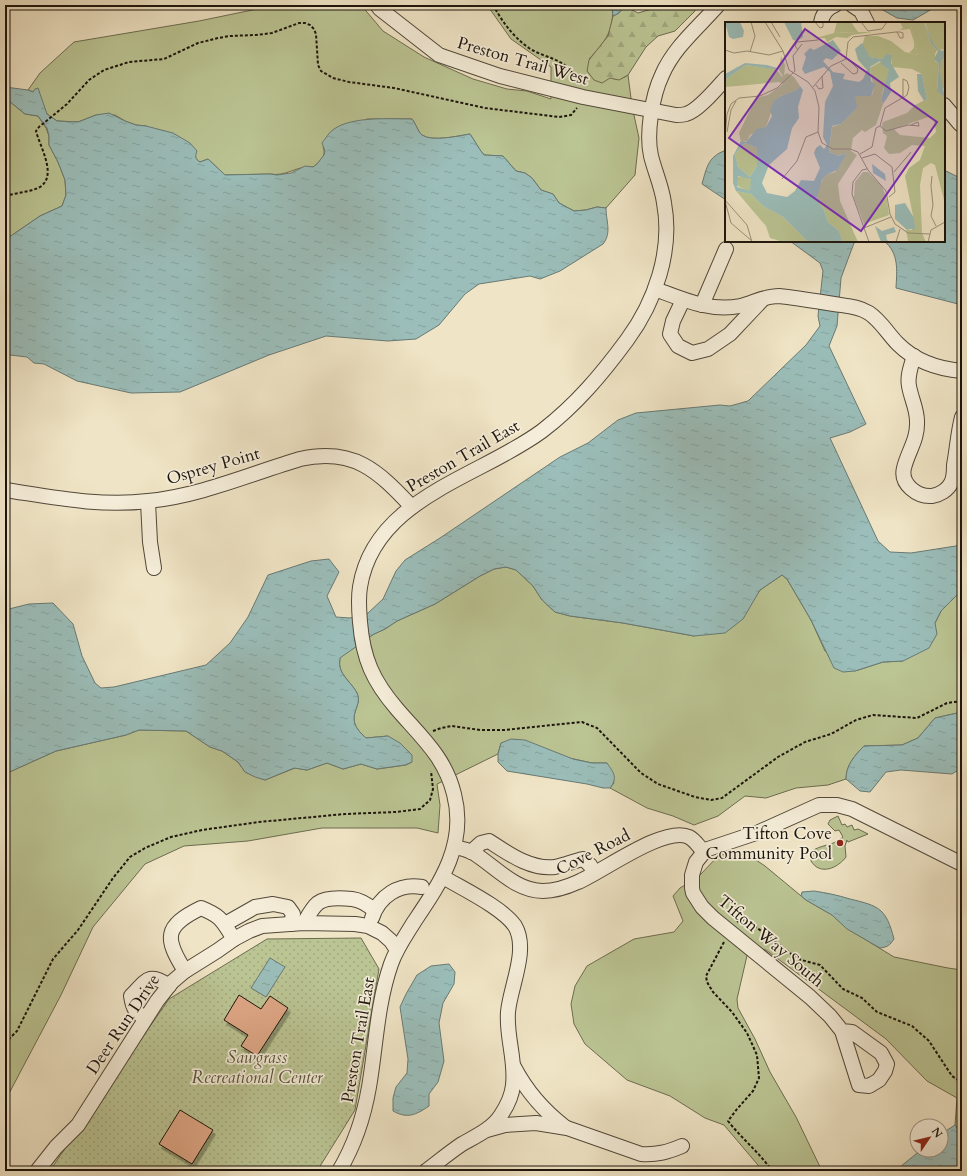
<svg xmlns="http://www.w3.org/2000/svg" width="967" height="1176" viewBox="0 0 967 1176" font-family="Cardo,serif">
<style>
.green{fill:#bbc493;stroke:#6c6c50}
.forest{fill:url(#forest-firs);stroke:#6c6c50}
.park{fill:url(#park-dots);stroke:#6c6c50}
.water{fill:url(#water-ripples);stroke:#687a74}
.building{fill:#dea685;stroke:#1c140c;filter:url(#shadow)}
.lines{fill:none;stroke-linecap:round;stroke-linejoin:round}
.minor-casing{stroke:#51483a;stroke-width:16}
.path{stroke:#1c140c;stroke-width:2;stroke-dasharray:3 2;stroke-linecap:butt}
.minor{stroke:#f5edd9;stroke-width:14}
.poi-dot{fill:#8f2418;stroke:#f5edd9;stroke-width:1.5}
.labels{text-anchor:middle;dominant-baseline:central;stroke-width:3.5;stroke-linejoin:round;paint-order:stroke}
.street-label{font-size:17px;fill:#1c140c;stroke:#f5edd9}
.poi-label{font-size:17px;fill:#1c140c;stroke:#f5edd9;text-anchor:end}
.park-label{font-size:17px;font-style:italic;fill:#54523b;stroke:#f5edd9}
.inset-road{fill:none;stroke:#9b917b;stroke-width:1}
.view{fill:#7b2cbf;fill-opacity:0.15;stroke:#7b2cbf;stroke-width:2}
.inset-edge{fill:none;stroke:#1c140c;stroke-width:2}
</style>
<defs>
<pattern id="forest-firs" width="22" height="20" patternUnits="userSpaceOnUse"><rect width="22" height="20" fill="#bbc493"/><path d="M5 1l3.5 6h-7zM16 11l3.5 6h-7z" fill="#a0a87e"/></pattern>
<pattern id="park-dots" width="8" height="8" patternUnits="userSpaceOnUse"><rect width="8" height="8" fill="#bbc493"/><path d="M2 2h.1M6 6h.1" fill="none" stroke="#a0a87e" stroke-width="1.8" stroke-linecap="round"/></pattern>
<pattern id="water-ripples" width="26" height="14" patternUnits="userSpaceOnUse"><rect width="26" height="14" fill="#9bbeba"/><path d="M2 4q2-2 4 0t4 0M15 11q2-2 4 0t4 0" fill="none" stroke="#85a29f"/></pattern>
<filter id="shadow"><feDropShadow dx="2.5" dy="4.5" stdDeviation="0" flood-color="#0004"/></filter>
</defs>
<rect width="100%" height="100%" fill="#efe4c5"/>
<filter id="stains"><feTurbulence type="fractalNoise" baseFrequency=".005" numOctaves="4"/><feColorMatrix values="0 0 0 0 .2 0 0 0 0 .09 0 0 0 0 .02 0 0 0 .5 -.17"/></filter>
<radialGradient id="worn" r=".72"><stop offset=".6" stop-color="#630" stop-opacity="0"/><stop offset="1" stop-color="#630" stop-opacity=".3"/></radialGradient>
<g class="green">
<path d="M295 5H361L383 31 424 57 473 79 507 89 527 91 551 99V67L511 39 487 5H612C615 30 605 42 589 59 601 70 612 87 628 75L632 106 639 138 635 175 606 208 597 207 586 210 574 211 559 203 553 194 541 190 532 178 525 173 516 171 503 156 484 155C478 148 475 141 470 134 458 136 432 142 422 135 418 132 416 124 412 119H367L323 147C327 155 320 162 313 167 297 165 287 177 270 174L225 175 208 159 200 162 196 159 195 155 146 126 136 125 125 121 115 115H96L78 122 57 121 47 114 34 91 33 92 28 90 40 73 74 42 199 21 262 8Z"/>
<path d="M5 100 9 101 25 114 38 116 46 128 49 136V145L58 162 65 180 66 195 62 206 40 216 5 240Z"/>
<path d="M506 567 516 570 533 586 542 600 555 612 570 616 623 623 694 636 751 603 760 590 782 575 787 579 811 620 825 651 855 671 883 662 903 661 935 623 941 611 962 590V712L935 718 918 738 902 745 864 746C855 755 846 765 846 779L828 785 796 788 766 798 745 796 718 816 694 825 673 816 647 808 610 788 614 783 607 763H592L501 743 498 754 437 784 440 805 438 833 417 828H322L248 841 184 846 145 864 93 927 61 995 5 1101V774L56 751 126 735 139 730 186 731 210 747 222 751 238 762 245 772 265 780 295 768 307 770 327 763 343 769 361 764 377 769 406 765 412 762 388 736 366 738C341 717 364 708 357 693 353 685 341 675 340 667 339 664 340 660 340 657L374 634 385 629 397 621 435 604 480 576 494 569Z"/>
<path d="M838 816 842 825 845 824 847 827 852 825 854 830 858 829 868 834 848 842 847 840 845 846 846 857C838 868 820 876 811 861V852C820 844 832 847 843 837L839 830 835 831 828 824 830 820Z"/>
<path d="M744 852 765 866 806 900 832 915 848 929 894 957 948 968 962 970V1136L955 1125 957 1098 927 1081 886 1039 766 950 749 947 737 999 738 1008 755 1039 770 1072 796 1117 822 1171H763L724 1125 705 1118 670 1096 627 1080 585 1044 574 1024 571 1004 575 986 587 966 634 939 674 932 683 921 673 896 680 888 692 881 701 874 719 855Z"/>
</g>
<path class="forest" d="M665 5H699L694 12 675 31 658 36 646 47 628 75 619 80 610 78 602 83 594 80 587 71 589 60 608 36 613 16 619 13 624 6 638 13Z"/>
<path class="park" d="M361 938 379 969 355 1110 317 1171H60L53 1166 169 999 267 939Z"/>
<g class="water">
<path d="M612 5H624V6L619 13 613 16Z"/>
<path d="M874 5H939L913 20 897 18Z"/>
<path d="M5 87 28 90 33 92 35 89 38 88 47 114 57 121 78 122 96 115 109 113 125 121 136 125 146 126 173 133 190 143 197 151C195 156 195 159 200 162L208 159 225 175 270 174 277 175 291 173 305 166 313 167 317 164 324 155 325 151 322 143C326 138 329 132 334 129 353 116 390 119 412 119 416 124 418 132 422 135 432 142 458 136 470 134 475 141 478 148 484 155L503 156 516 171 525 173 532 178 541 190 553 194 559 203 574 211 586 210 597 207 606 208C606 221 612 233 603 244L560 271 540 279 530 276 479 284 465 294 439 325 416 339 388 341 326 336 269 355 180 392 131 393 77 381 44 364 34 363 27 357 10 355 5 357V240L40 216 62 206 66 195 65 180 58 162 49 145V136L47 128 38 116 25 114 9 101 5 100Z"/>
<path d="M726 150V200L702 184C707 166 708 157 726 150Z"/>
<path d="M944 170 962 179V305L896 288C897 270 899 253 884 241H944Z"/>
<path d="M790 241H858L854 243 841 278 837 326 829 346 866 424 850 432 830 438 878 541 890 552 911 553 962 545V590L941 611 935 623 937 634 929 648 903 661 883 662 855 671 843 672 834 668 811 620 787 579 782 575 760 590 743 619 725 633 694 636 623 623 570 616 555 612 542 600 533 586 516 570 506 567 494 569 480 576 435 604 397 621 385 629 374 634 340 658C340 660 339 664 340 667 341 675 353 685 357 693 364 708 341 717 366 738L388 736 400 743 412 755V762L405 765 377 769 361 764 343 769 327 763 307 770 294 768 265 780 255 777 245 772 238 762 222 751 210 747 186 731 139 730 126 735 56 751 5 774V610L29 604 53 603 73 624 82 656 95 683 101 688 114 687 206 665 230 643 248 617 268 575 311 561 329 559 339 572 327 596 336 617 350 618 368 613 383 599 396 571 405 560 440 538 560 457 588 443 618 420 636 413 720 405 730 406 748 401 806 345 820 326 818 316 823 271 820 263Z"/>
<path d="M962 712V765L960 769 952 774 901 770 886 772 870 792 860 791 846 779C846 765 855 755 864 746L902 745 918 738 935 718Z"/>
<path d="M511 739 525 740 573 759 592 763H607C614 773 618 778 610 788H603L587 784 507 771 498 762V754L501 743Z"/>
<path d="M814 891C827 893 837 895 850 899 879 906 886 908 894 939 890 945 888 947 880 948L847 929 832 915 806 900 801 896 802 892Z"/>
<path d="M270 958 285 967 266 997 251 988Z"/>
<path d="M449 964 455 972 454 984 443 1003 439 1023 444 1061 438 1082 429 1094V1106C416 1115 407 1119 393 1111V1098L396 1087 407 1073 408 1059 400 1007 406 994 417 975 431 966Z"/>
<path d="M955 1125 962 1136V1166L956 1170 895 1171 921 1150H941V1134Z"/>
</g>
<g class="building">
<path d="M239 995 261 1009 270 996 288 1008 257 1056 241 1046 248 1035 224 1020Z"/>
<path d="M180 1110 213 1130 192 1164 159 1144Z"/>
</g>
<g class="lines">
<defs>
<g id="minor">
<path d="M377 5 380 9 439 55 500 76 583 97 676 115C679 115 683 115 686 114 698 111 717 88 726 78"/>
<path d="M852 5 861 11 867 23"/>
<path d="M821 23C822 15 827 8 835 5"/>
<path d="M944 105 960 124"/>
<path d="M655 289C682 299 710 312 740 306 753 303 764 296 779 296 797 298 815 301 834 304 846 306 858 306 869 313 881 321 888 334 898 344 915 361 939 369 962 371"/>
<path d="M683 300 673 321 670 334 678 346 692 353 708 349 730 334 763 299"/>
<path d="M702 305 726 249"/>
<path d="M914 356C911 366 907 376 909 386 911 398 917 409 917 421 918 440 908 451 904 468 900 484 917 497 932 496 939 495 948 490 951 483 954 478 954 470 954 465 957 449 958 432 962 417"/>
<path d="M5 490C52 497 101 507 148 501 200 496 250 474 300 459 354 447 378 471 412 507"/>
<path d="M148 502 150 542 154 568"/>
<path d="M455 847C460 848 467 850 472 852 495 866 515 891 543 891 555 891 567 887 578 882 602 872 665 825 689 837 695 840 699 847 704 852"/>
<path d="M471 852 481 843 489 841C509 854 531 870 555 867 565 865 574 861 583 859L590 865 594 873"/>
<path d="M372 918C379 896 399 883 422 887"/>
<path d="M304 923C308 916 312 908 318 903 326 897 343 898 352 899 360 900 368 905 374 910"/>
<path d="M225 924 255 907 273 904 288 907 293 914 291 924"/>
<path d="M185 971C164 938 164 926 201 908 223 917 222 921 234 939"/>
<path d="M145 1019C135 1011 133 1009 131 996 146 981 149 971 169 986"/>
<path d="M842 1031 852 1032 881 1053 887 1064 885 1071 879 1080 869 1086 859 1085 842 1031 830 1016 810 997 713 918 702 907 693 893 692 888V875L696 862 704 852 708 849 759 832 819 805H837L852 809 962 864"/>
<path d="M514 1067C526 1090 544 1111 565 1127"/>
<path d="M487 1130 505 1125 536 1123 567 1128 641 1154C657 1155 668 1152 682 1146"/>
<path d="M37 1171 56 1147 78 1125 157 1001 172 982 185 971 217 951 234 939 249 931 262 926 304 923 355 924 368 926 382 933 391 941 397 950"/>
<path d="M339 1171C354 1146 364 1116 369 1087 376 1046 377 1004 391 964 396 949 406 935 414 922 441 882 467 844 454 794 445 757 421 737 397 709 373 681 363 659 360 622 359 610 358 599 360 587 374 498 480 477 542 431 576 405 602 374 627 340 655 302 673 251 664 203 662 187 655 172 651 156 646 134 652 96 662 75 674 47 698 28 718 5"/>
<path d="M426 1171C438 1162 450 1152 462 1144 476 1136 492 1129 501 1115 507 1106 512 1096 513 1085 516 1060 506 1037 508 1012 510 987 529 950 515 926 503 908 463 889 443 877"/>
</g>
</defs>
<use href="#minor" class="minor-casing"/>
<g class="path">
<path d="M493 5C502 21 513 37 529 48 547 60 568 57 577 83"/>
<path d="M5 196C16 193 28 192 38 188 59 178 40 147 36 131L39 127 67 104 89 80 104 70 129 62 164 59 198 43 218 38 230 36 256 35 272 33 299 23H305L310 25 314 29 316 34 318 65 321 71 333 78 349 82 394 88 485 108 559 117 571 115 577 108"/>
<path d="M433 731 441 728 452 726 480 730H504L582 722 597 728 641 773 658 784 695 797 711 800 722 798 778 757 805 742 831 734 856 720 873 715 917 718 947 703 962 701"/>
<path d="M737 922 741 919 752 924 798 959 820 965 843 989 862 998 877 1012 912 1026 929 1041 952 1076 962 1083"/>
<path d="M724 942 706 976 707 982 713 992 732 1012 747 1033 757 1055 759 1078 753 1091 737 1109 728 1121C742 1139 760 1153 772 1171"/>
<path d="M5 1043 17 1031 53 959 78 930 113 878 130 857 145 848 171 837 202 830 259 822 345 814 396 812 420 809 430 800 433 789 431 771"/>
</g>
<use href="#minor" class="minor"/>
</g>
<circle class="poi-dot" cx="840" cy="843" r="4"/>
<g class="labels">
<g class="street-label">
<text transform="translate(523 61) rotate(16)">Preston Trail West</text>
<text transform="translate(463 456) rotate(-30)">Preston Trail East</text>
<text transform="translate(213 466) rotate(-16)">Osprey Point</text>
<text transform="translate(593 852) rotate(-27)">Cove Road</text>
<text transform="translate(771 941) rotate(40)">Tifton Way South</text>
<text transform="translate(123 1024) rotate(-56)">Deer Run Drive</text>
<text transform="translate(358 1040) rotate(-80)">Preston Trail East</text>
</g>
<g class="poi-label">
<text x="832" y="833">Tifton Cove<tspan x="832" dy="20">Community Pool</tspan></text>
</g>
<g class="park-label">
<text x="257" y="1057">Sawgrass<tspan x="257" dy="20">Recreational Center</tspan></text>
</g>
</g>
<g transform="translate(725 22)">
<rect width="220" height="220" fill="#efe4c5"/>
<path d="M185 0H199L206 22 212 28 210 32V39L214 42 212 66 220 76V182L210 143 206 141 198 146 195 163 197 211 201 220H183L181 207 187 208 188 194 180 154 184 146 195 138 200 124 187 123 175 131 164 132 159 126 162 114 158 111 157 103 158 100 182 91 190 83 202 77 197 52 187 47 167 45 166 32 157 37 145 35 137 24 140 14H153L166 19 180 30 193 33ZM203 95 209 98 211 110 205 116 175 113 169 107ZM200 0H220V33L218 27 214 28 207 20ZM220 36V68L216 63 215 50 217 38ZM157 39 158 44 163 45 165 49 158 68 156 78 158 82 151 103 140 110 137 108 128 116 126 129 132 133 113 162 115 179 133 220H118L114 209 103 200 99 188 92 182V169L100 153 110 150 122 131 114 134 104 130 107 105 116 102 130 88V74L147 73 149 67 145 46ZM21 43 51 47 57 55 62 51 69 55 75 64 73 68 56 74 50 79 41 105 25 113 22 119 16 120 14 111 31 76 43 73 58 62 54 60 0 65V58ZM20 121 32 126V144L25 155 13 145 10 132ZM19 154 26 157 27 166 24 170 11 163V155ZM11 169 26 172 38 184 58 195 83 220H58L45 216 41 204Z" fill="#bbc493" fill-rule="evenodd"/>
<path d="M175 0H185L193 33 184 31 189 26V20L185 7 174 8 178 6ZM133 10H147L127 13 122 16 111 15 102 20 100 16H91L109 11ZM56 34 60 43 59 56 54 48Z" fill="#bbc493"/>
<path d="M112 0H126L133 10 109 11Z" fill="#bbc493"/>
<path d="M138 150H143L157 164 162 178 164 193 139 202 129 176 130 160Z" fill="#bbc493"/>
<path d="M0 0H15L19 9 18 15 8 17 4 15ZM59 0H76L78 15 72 19 68 18ZM199 0 208 21 214 28 219 29 220 36 217 38 215 50 220 76 212 69 214 42 209 37 213 29 206 22ZM108 18 116 29 107 38 101 36 98 39 108 50 120 52 118 57 134 60 138 57 142 48 133 38 130 27 137 21 145 35 157 37 162 32 167 33 166 41 174 55 165 61 166 70 158 82 156 78 164 47 158 44 155 39 145 45 146 59 150 63 146 74H130L132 85 130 88 116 102 107 104 104 130 114 134 122 131 112 148 101 153 97 158 91 178 99 188 103 200 114 209 118 220H83L58 195 38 184 26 172 11 169 8 161V134L16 119 21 120 32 107 41 105 47 94 45 88 49 79 56 74 72 68 75 64 78 68 73 85 74 96 67 106 62 127 44 143 37 161 42 171 62 175 70 169 76 158 89 159 95 146 89 131 91 126 95 123 99 127 102 123 98 115 100 80 108 64 105 50 99 45 80 52 77 47 81 35 79 32 85 26 89 28ZM20 121 32 126V144L25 155 13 145 10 132ZM13 154 26 157 25 169 12 165ZM20 41 42 43 52 46 54 48 21 43 0 58V52ZM192 52H197L202 77 199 79 193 69ZM147 142 160 152 161 159 148 151ZM180 181 189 196 190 207H181L170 197V183ZM150 204 157 209 169 205 171 210 161 213 162 218 165 220H156Z" fill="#9bbeba" fill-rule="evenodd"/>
<path class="inset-road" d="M40 0 58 29 64 48 83 60 90 69 94 85 93 110 97 121 108 127H125L133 130 143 148 161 169 165 192 170 202 183 211 205 212M46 0 55 15M90 0 95 6 98 5V0M136 0 143 9 157 7 162 0M0 28 9 31 22 29 44 33 58 29M73 28 70 24 72 20 93 18M25 30 30 14 26 0M116 41 128 52 132 51 133 47 122 36M178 57 182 59 184 65 182 73 178 76ZM91 63 94 67 98 66 97 54M88 65 106 44 121 37 123 20 128 15 171 10H175L178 11V16H175L172 10M155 104 161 109 183 103 194 104 193 100 186 103M155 104 160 86 177 76M2 110 6 88 11 79M0 115 2 92 6 82 14 76 35 74 52 66 70 49 68 34 77 22M135 132 147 125 151 106 155 104M137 136 150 132 167 145 170 170 164 175M142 147 137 148 128 160 127 172 144 220M169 150 186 130M207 154 206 164 208 183 206 194 211 204M57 157 72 139 81 115 93 110M0 178 22 203 27 220M0 179 6 201 27 219M139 206 166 195M171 220 175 207M203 220 206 208 220 200"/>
<path class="view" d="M80 7 212 100 136 209 4 116Z"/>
<rect width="220" height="220" class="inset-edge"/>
</g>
<rect width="967" height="1176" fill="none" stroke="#efe4c5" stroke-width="20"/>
<rect x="6" y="6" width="955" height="1164" fill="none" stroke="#1c140c" stroke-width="2"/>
<rect x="10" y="10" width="947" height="1156" fill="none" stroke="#1c140c"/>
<g transform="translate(929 1138) rotate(55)"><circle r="19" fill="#f5edd9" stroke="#9e9687"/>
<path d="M0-3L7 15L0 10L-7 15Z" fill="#8f2418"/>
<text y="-6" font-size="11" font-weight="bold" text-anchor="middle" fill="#1c140c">N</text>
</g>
<rect width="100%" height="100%" filter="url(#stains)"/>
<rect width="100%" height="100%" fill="url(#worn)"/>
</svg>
